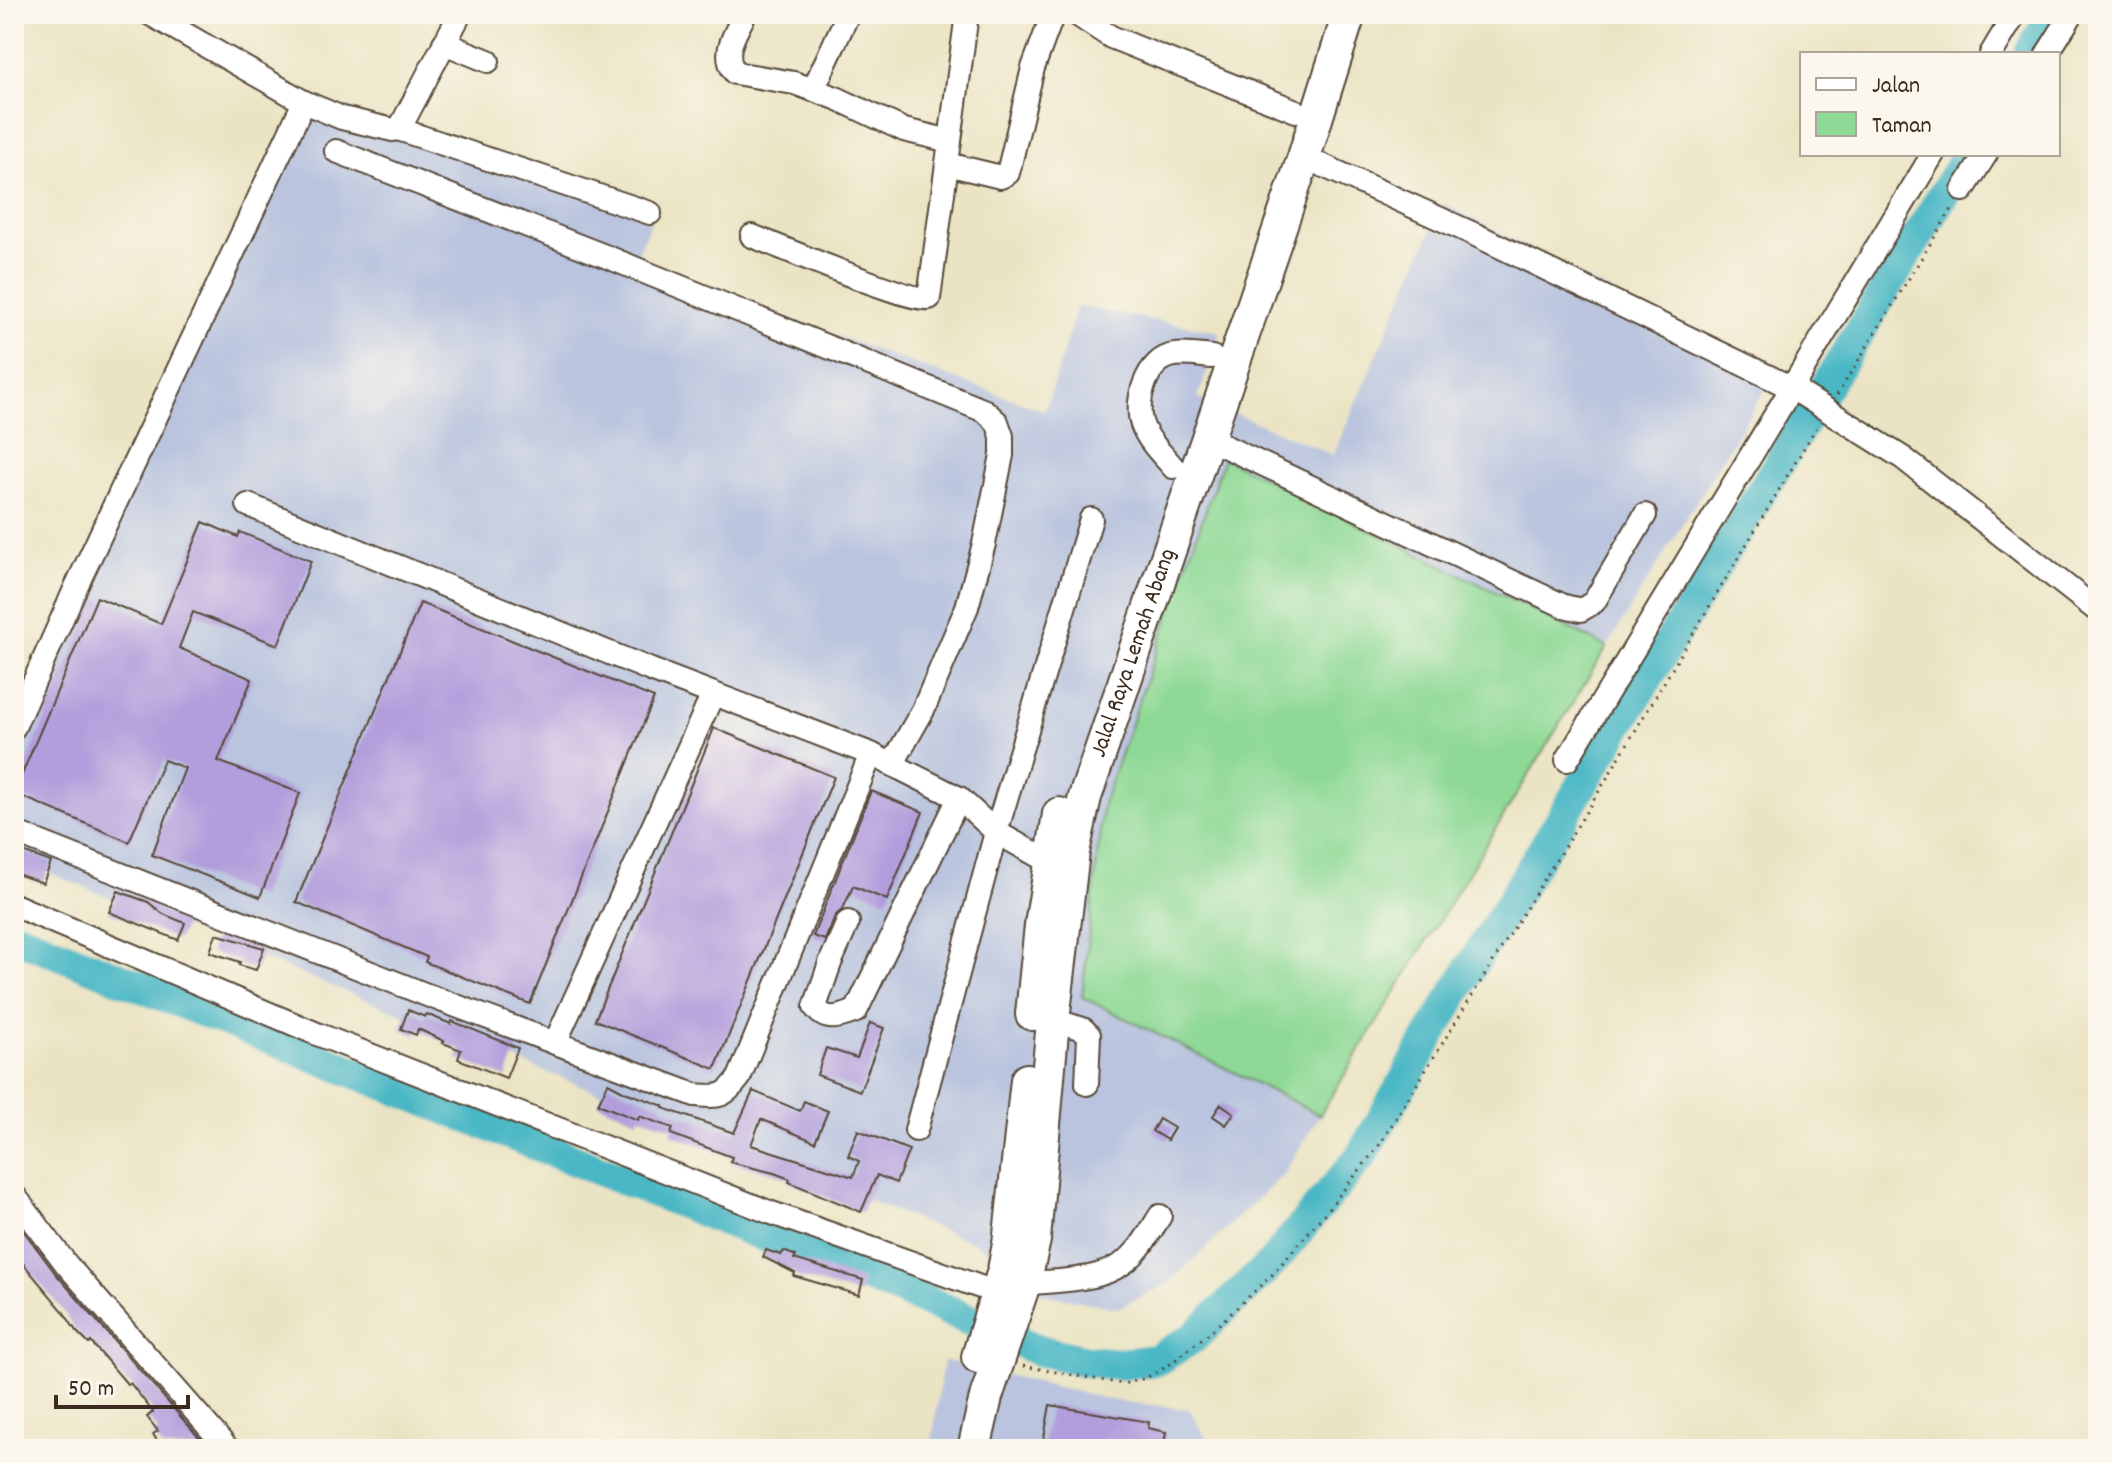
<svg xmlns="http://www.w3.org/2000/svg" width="2112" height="1463" viewBox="0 0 2112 1463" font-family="Dekko,sans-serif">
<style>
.industrial{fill:#bac4de}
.green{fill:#8ed995;stroke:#64825a;stroke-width:2}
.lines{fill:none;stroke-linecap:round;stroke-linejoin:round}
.river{stroke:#4ab7c5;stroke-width:32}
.building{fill:#b29edc}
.minor-casing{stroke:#554637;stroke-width:26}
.highway-casing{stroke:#554637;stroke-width:36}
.path{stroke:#554637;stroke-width:3;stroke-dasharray:2 6;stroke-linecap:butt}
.minor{stroke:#fff;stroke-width:22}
.highway{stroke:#fff;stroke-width:32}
.labels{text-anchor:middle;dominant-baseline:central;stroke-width:8;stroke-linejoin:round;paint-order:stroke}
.street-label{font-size:24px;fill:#3b2a1e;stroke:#fbf7ec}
</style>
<rect width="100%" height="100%" fill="#fbf7ec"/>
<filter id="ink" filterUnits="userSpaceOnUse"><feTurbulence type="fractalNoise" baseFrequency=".0125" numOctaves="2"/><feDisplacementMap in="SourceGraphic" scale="16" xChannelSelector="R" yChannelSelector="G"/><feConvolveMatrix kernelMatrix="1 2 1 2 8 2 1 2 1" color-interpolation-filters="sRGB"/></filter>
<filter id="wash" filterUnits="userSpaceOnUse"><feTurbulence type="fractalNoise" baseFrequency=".006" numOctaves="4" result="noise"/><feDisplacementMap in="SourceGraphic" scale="32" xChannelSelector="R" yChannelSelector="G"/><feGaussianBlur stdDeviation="1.8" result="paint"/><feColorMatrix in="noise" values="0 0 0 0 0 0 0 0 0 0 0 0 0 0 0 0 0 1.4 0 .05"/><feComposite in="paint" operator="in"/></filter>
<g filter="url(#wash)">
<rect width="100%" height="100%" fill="#ebe4c4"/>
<g class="industrial">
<path d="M300 114 482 162 652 219 634 263 1045 411 1077 306 1220 332 1198 398 1333 455 1443 203 1772 378 1607 647 1225 459 1082 996 1320 1115 1284 1174 1168 1284 1117 1308 1044 1294 977 1244 14 859V723Z"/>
<path d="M943 1360 1116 1401 1189 1409 1212 1449H931Z"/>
</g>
<path class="green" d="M1224 458 1607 647 1320 1115 1082 997 1103 804Z"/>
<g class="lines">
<g class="river">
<path d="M2029 54 2054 14"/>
<path d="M14 936 922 1299 1038 1350 1086 1361 1120 1364 1156 1360 1193 1338 1271 1264 1361 1156 1458 988 1968 154"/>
</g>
</g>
<g id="blocks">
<g class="building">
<path d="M203 522 238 537 240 532 311 561 278 645 193 612 179 648 252 679 218 761 300 793 260 897 152 855 185 768 164 760 129 842 14 793 97 597 161 624Z"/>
<path d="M420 603 654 698 530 1004 425 962 427 957 296 902Z"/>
<path d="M714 728 834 777 715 1069 595 1020Z"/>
<path d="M871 791 923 812 887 900 853 886 843 909 835 916 825 940 813 936Z"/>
<path d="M14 849 51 862 43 883 14 873Z"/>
<path d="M118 891 148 902 163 914 185 923 178 940 109 912Z"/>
<path d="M216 934 264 948 256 970 239 965 240 962 210 952Z"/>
<path d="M408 1010 425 1017 426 1014 451 1024 452 1021 518 1048 506 1078 458 1059 461 1050 443 1043 444 1041 418 1029 416 1035 401 1029Z"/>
<path d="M870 1023 884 1028 860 1091 817 1075 826 1048 857 1058Z"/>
<path d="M608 1083 625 1092 664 1106 663 1108 734 1133 753 1091 800 1111 804 1101 828 1111 815 1142 761 1119 751 1145 853 1177 859 1161 848 1156 858 1130 909 1150 896 1183 877 1175 861 1212 789 1182 790 1179 774 1173 730 1162 732 1157 671 1134 673 1128 639 1116 638 1120 598 1104Z"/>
<path d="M1221 1104 1234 1113 1226 1125 1213 1116Z"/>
<path d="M1159 1119 1174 1128 1167 1140 1152 1131Z"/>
<path d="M14 1218 56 1274 209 1449H164L159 1444 153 1434 158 1431 147 1417 153 1412 130 1383 128 1385 91 1342 89 1344 76 1331 63 1311 20 1260 14 1251Z"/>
<path d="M766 1250 781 1255 784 1251 796 1256 794 1259 863 1280 859 1295 794 1276 795 1273 763 1257Z"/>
<path d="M1050 1405 1149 1422 1148 1428 1166 1432 1163 1449H1042Z"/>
</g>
</g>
</g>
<g filter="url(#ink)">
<use href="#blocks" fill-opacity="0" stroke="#554637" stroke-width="2"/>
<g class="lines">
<defs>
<g id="minor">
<path d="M150 14 304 102 342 118 393 130 398 129 402 124 460 14"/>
<path d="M745 14C735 34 721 53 735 73L794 83 836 98 904 130 950 141"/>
<path d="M1076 14 1111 37 1296 111"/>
<path d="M444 43 488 61"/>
<path d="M1991 54 2015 14"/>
<path d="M2047 54 2072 14"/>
<path d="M813 90 848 14"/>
<path d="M398 129 650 213"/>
<path d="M336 151 610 258 985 411 997 422 1002 436V455L984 544 967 607 923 710 893 763"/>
<path d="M1304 157 1476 235 1792 388 1903 458 2098 611"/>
<path d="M947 164 1001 177 1008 173 1033 68 1053 14"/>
<path d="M1963 190 1986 154"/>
<path d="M752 236C779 246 911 303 929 298L967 14"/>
<path d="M1207 438 1564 606 1581 610 1594 602 1645 515"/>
<path d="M1173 467C1163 455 1149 442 1143 427 1133 405 1146 358 1175 355 1186 353 1201 356 1212 357"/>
<path d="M248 505 651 670 871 754 959 798 996 832 1049 862"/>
<path d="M14 727 76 587 304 102"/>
<path d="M1567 760 1933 154"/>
<path d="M19 834 427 995 695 1095C719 1097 724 1098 739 1078L871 754"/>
<path d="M14 905 317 1034 769 1212 997 1293"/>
<path d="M848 922 830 963 815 1007C826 1023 840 1017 856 1011L959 798"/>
<path d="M1053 1020 1083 1029 1089 1035 1087 1084"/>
<path d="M555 1043 713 694"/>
<path d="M916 1130 996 832 1091 519"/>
<path d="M14 1195 67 1265 228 1449"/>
<path d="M1024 1284C1064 1279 1112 1284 1139 1248 1147 1238 1153 1227 1160 1216"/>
</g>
<g id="highway">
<path d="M1032 1014 1041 925 1059 814"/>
<path d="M978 1357 1004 1270 1009 1244 1027 1080"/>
<path id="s1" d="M974 1449 986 1397 1024 1284 1034 1240 1053 1020 1073 852 1085 797 1304 157 1349 14"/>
</g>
</defs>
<use href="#minor" class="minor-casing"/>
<use href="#highway" class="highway-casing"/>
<g class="path">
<path d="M1837 395 1953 207"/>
<path d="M1023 1366 1123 1384 1146 1378 1168 1366 1215 1328 1271 1276 1320 1219 1378 1147 1604 783 1816 428"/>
</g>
<use href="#minor" class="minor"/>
<use href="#highway" class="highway"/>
</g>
</g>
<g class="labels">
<g class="street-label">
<text stroke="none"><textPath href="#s1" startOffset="816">Jalal Raya Lemah Abang</textPath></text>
</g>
</g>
<rect width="2112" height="1463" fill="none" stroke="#fbf7ec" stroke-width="48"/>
<rect x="1800" y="52" width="260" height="104" fill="#fbf7ec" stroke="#aea59a" stroke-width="2"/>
<rect x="1816" y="78" width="40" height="12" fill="#ffffff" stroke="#aea59a" stroke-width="2"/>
<text x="1872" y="92" font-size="24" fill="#3b2a1e">Jalan</text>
<rect x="1816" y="112" width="40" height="24" fill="#8ed995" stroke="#aea59a" stroke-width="2"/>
<text x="1872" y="132" font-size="24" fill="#3b2a1e">Taman</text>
<path d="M56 1395v12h132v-12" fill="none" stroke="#3b2a1e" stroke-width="4"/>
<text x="68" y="1395" font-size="24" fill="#3b2a1e" stroke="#fbf7ec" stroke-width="6" paint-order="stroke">50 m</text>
</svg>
